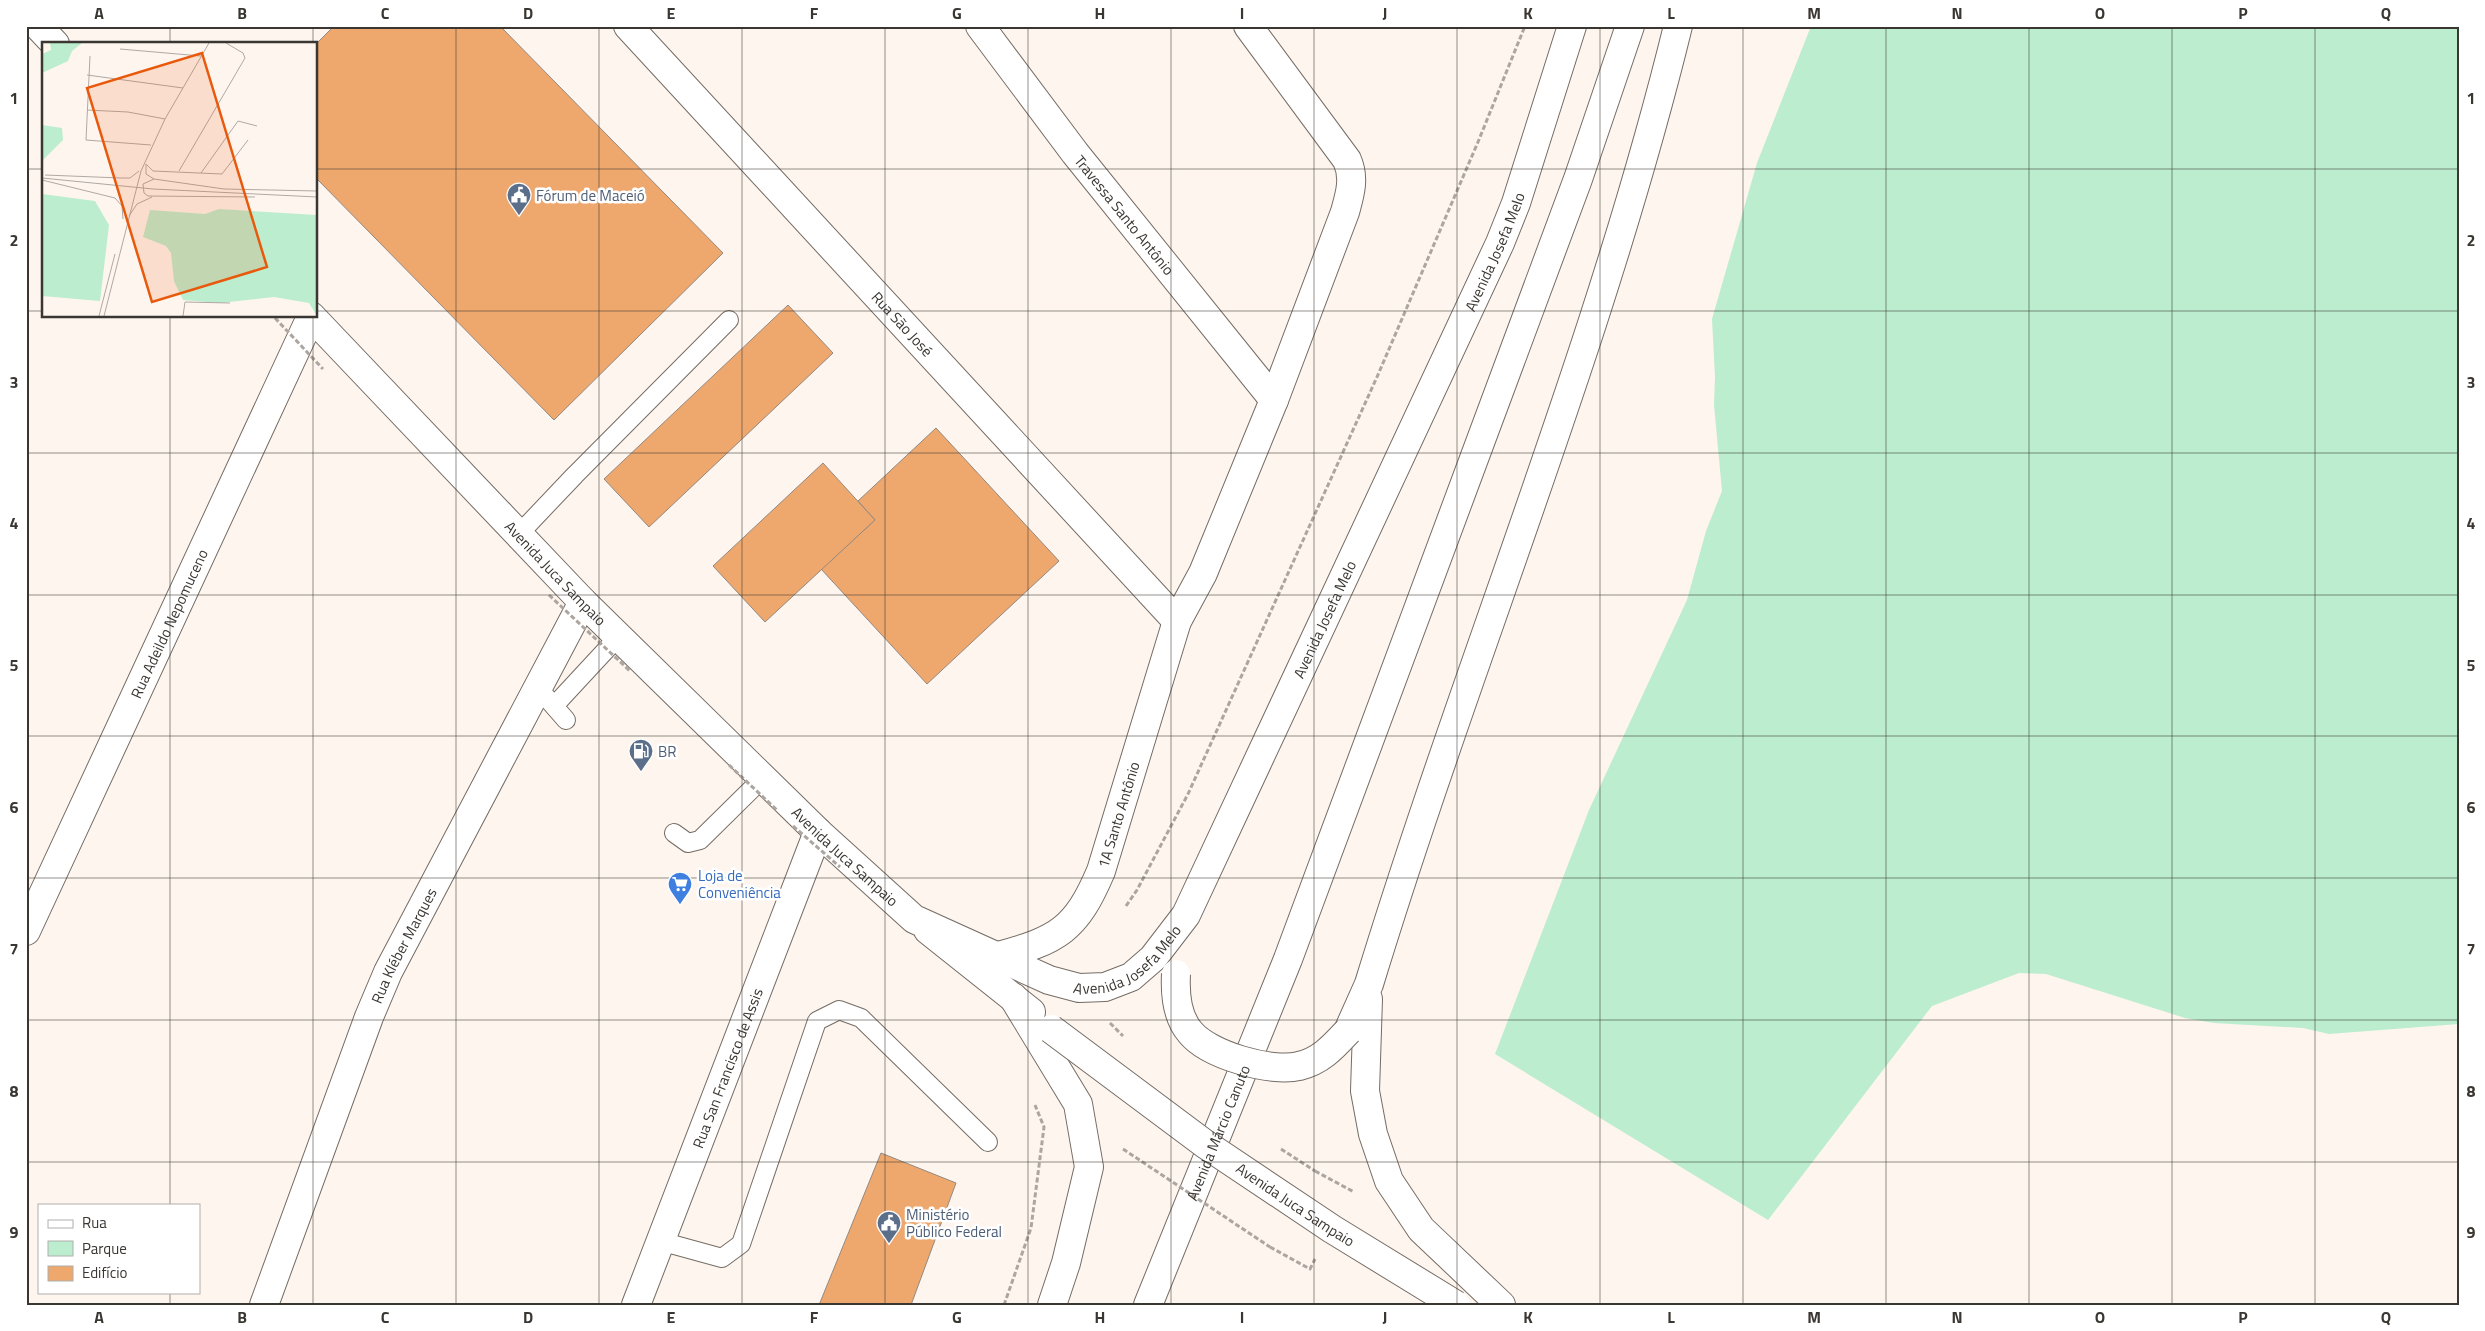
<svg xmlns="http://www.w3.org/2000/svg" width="2485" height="1331" viewBox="0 0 2485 1331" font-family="'Titillium Web',sans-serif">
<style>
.green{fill:#bbedce}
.building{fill:#eea76d;stroke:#938981}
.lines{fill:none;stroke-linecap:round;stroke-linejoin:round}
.lane-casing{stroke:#756c64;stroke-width:20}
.street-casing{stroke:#756c64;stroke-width:30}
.secondary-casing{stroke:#756c64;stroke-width:30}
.primary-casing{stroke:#756c64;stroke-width:30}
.path{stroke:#aca5a0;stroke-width:3;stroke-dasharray:5 2.5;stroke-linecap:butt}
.lane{stroke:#fff;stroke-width:18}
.street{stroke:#fff;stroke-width:28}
.secondary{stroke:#fff;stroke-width:28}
.primary{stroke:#fff;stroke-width:28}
.secondary-bridge-casing{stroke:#756c64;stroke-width:30;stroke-linecap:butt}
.primary-bridge-casing{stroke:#756c64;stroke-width:30;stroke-linecap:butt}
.path-bridge{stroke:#aca5a0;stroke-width:3;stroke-dasharray:5 2.5;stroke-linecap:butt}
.secondary-bridge{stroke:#fff;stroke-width:28}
.primary-bridge{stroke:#fff;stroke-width:28}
.grid{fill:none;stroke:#3a3632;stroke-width:1;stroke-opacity:0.55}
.labels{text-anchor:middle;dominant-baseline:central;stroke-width:5;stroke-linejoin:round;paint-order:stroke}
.service-label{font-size:15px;fill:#4e5e75;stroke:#fff;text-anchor:start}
.street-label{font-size:15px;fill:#3a3632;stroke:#fff}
.shop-label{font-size:15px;fill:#366cbe;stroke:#fff;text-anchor:start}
.inset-road{fill:none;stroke:#b0a9a3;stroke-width:1}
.view{fill:#e8590c;fill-opacity:0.15;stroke:#e8590c;stroke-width:2.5}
.inset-edge{fill:none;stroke:#3a3632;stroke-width:2.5}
.neatline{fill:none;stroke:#3a3632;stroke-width:2}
.grid-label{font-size:16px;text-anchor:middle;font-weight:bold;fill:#3a3632}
</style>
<rect width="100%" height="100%" fill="#fef5ef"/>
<path class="green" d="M1811 26H2459V1024L2329 1034 2303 1028 2214 1023 2185 1018 2046 974 2019 973 1932 1006 1768 1220 1495 1054 1589 810 1687 600 1706 531 1722 491 1714 405 1715 377 1712 319 1757 163Z"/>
<g class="building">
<path d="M334 26H500L723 253 554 420 316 178V44Z"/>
<path d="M788 305 833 353 649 527 604 479Z"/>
<path d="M936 428 1059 561 927 684 821 569 875 520 858 501Z"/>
<path d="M823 463 875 520 765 622 713 566Z"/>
<path d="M881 1153 956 1183 911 1305H819Z"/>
</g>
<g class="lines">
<defs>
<g id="lane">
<path d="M518 535 575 475 729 320"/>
<path d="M546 697 566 720"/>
<path d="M554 706 618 637"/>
<path d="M674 833 688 843 700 840 764 777"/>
<path d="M660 1241 722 1258 741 1244 817 1021 839 1010 861 1018 988 1142"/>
</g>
<g id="street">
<path id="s1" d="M628 26 1177 621"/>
<path id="s2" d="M980 26 1075 153 1274 400"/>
<path id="s3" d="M26 931 311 317"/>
<path id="s4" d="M998 956C1058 940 1076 930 1101 871L1177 621 1203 573 1274 400 1345 212C1350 194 1355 178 1347 160L1248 26"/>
<path id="s5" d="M264 1305 369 1017 388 972 583 602"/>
<path id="s6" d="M636 1305 818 832"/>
</g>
<path id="secondary" d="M928 930 1031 1012"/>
<g id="primary">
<path d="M38 26 55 44"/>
<path id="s7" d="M311 316 583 602 818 832 914 919 1049 980 1079 988 1105 987 1131 977 1153 958 1186 915 1500 243 1516 203 1572 26"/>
<path d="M1013 997 1078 1104 1089 1167 1066 1263 1052 1305"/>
<path d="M1368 999 1365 1091 1373 1134 1389 1181 1421 1229 1501 1305"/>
<path d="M1348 1031 1369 984C1467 663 1598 352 1678 26"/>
<path id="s8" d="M1148 1305 1288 959 1578 179 1630 26"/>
</g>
</defs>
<use href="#lane" class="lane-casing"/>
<use href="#street" class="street-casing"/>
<use href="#secondary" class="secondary-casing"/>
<use href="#primary" class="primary-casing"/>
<g class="path">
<path d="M1126 906 1137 890 1188 794 1377 377 1478 142 1525 26"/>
<path d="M1110 1023 1123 1036"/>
<path d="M1315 1171 1354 1192"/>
<path d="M1270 1247 1310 1269 1315 1259"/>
<path d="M1004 1305 1031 1228 1044 1127 1035 1105"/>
</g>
<use href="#lane" class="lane"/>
<use href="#street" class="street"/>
<use href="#secondary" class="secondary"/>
<use href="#primary" class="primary"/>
<defs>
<g id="secondary-bridge">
<path id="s9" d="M1051 1029 1205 1144 1332 1229 1456 1305"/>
</g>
<path id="primary-bridge" d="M1176 974C1175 993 1177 1017 1190 1032 1208 1055 1272 1073 1299 1066 1321 1061 1334 1046 1348 1031"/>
</defs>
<use href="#secondary-bridge" class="secondary-bridge-casing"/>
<use href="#primary-bridge" class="primary-bridge-casing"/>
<g class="path-bridge">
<path d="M275 318 323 369"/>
<path d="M549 595 631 672"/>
<path d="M729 765 778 811"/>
<path d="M793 826 840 867"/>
<path d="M1123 1149 1270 1247"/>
<path d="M1281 1149 1315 1171"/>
</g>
<use href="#secondary-bridge" class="secondary-bridge"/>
<use href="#primary-bridge" class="primary-bridge"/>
</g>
<path class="grid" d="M170 26V44M313 26V44M456 26V1305M599 26V1305M742 26V1305M885 26V1305M1028 26V1305M1171 26V1305M1314 26V1305M1457 26V1305M1600 26V1305M1743 26V1305M1886 26V1305M2029 26V1305M2172 26V1305M2315 26V1305M26 169H44M316 169H2459M26 311H44M316 311H2459M170 316V1205M313 316V1305M26 453H2459M26 595H2459M26 736H2459M26 878H2459M26 1020H2459M26 1162H2459M170 1292V1305"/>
<defs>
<symbol id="civic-pin" viewBox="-11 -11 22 30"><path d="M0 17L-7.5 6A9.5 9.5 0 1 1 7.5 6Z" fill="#5c6f8a" stroke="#fff"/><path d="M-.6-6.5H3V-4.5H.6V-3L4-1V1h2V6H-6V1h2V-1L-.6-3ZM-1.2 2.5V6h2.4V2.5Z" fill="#fff"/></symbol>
<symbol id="fuel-pin" viewBox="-11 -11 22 30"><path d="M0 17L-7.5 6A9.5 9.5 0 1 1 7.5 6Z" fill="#5c6f8a" stroke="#fff"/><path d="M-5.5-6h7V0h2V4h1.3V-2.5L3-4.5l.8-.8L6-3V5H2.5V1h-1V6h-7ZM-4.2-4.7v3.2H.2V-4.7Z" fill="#fff"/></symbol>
<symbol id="supermarket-pin" viewBox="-11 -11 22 30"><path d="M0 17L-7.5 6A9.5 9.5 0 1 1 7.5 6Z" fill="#3f7fe0" stroke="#fff"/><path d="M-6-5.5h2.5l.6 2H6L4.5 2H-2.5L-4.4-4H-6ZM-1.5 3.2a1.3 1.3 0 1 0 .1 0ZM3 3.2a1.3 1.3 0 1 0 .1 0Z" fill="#fff"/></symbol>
</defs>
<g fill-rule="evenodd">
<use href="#civic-pin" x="505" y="181" width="28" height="38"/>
<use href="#fuel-pin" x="627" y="737" width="28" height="38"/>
<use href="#supermarket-pin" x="666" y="870" width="28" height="38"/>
<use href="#civic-pin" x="875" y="1209" width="28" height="38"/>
</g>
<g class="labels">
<g class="service-label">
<text x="536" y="195">Fórum de Maceió</text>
<text x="658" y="751">BR</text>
<text x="906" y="1214">Ministério<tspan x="906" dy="17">Público Federal</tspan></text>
</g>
<g class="street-label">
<text stroke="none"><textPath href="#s2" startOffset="238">Travessa Santo Antônio</textPath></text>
<text stroke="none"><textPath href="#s7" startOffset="1901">Avenida Josefa Melo</textPath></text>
<text stroke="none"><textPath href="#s1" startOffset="405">Rua São José</textPath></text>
<text stroke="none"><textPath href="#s7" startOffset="355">Avenida Juca Sampaio</textPath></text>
<text stroke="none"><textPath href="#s7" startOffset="1496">Avenida Josefa Melo</textPath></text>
<text stroke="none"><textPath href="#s3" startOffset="339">Rua Adeildo Nepomuceno</textPath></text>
<text stroke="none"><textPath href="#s4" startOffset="200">1A Santo Antônio</textPath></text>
<text stroke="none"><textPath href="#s7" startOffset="760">Avenida Juca Sampaio</textPath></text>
<text stroke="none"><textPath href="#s5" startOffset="386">Rua Kléber Marques</textPath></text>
<text stroke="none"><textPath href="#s7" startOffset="1091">Avenida Josefa Melo</textPath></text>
<text stroke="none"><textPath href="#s6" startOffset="254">Rua San Francisco de Assis</textPath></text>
<text stroke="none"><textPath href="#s8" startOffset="186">Avenida Márcio Canuto</textPath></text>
<text stroke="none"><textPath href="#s9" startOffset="301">Avenida Juca Sampaio</textPath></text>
</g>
<g class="shop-label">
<text x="698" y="875">Loja de<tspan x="698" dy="17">Conveniência</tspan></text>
</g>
</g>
<g transform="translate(42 42)">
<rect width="275" height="275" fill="#fef5ef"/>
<path d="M8 1H40L30 9 26 19 0 31V12L9 8ZM0 83 20 86 21 98 0 119ZM0 152 53 159 67 183 58 259 0 254ZM177 167 275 173V274L267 261 232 255 178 261 141 258 132 239 129 211 124 204 101 195 108 168 163 172Z" fill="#bbedce"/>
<path class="inset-road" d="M78 7 159 14M48 14 44 98 109 103M45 33 141 46M45 68 86 70 123 77M104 122 111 129 180 132 206 98M104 122V132L112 137 182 147 275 149M137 129 203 16 201 11 184 1M159 131 196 79 215 84M3 133 79 136H88L97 129M0 136 111 147 275 155M112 137 101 142 102 151 106 154 213 155M0 138 73 156 80 164 81 177M87 174 95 162 110 155M57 274 73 212M62 274 99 129 123 77 167 1M141 274 143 260 188 261"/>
<path class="view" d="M160 11 225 225 110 260 45 46Z"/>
<rect width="275" height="275" class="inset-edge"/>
</g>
<rect width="2485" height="1331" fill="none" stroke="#ffffff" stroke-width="55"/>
<rect x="38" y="1204" width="162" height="90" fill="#ffffff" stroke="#b0afad"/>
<rect x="48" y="1220" width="25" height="8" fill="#ffffff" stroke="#b0afad"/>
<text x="82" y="1228" font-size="15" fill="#3a3632">Rua</text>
<rect x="48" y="1241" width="25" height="15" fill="#bbedce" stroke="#b0afad"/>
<text x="82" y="1254" font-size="15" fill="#3a3632">Parque</text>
<rect x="48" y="1266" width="25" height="15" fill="#eea76d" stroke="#b0afad"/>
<text x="82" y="1278" font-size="15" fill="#3a3632">Edifício</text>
<rect x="28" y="28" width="2430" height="1276" class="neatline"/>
<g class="grid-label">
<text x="99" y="19">A</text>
<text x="242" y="19">B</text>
<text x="385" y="19">C</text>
<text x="528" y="19">D</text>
<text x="671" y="19">E</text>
<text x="814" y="19">F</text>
<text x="957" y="19">G</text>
<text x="1100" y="19">H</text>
<text x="1242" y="19">I</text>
<text x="1385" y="19">J</text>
<text x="1528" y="19">K</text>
<text x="1671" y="19">L</text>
<text x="1814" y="19">M</text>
<text x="1957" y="19">N</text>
<text x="2100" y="19">O</text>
<text x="2243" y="19">P</text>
<text x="2386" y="19">Q</text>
<text x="14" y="104">1</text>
<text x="2471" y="104">1</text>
<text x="14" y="246">2</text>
<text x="2471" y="246">2</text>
<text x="14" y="388">3</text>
<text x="2471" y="388">3</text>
<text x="14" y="529">4</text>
<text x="2471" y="529">4</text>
<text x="14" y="671">5</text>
<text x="2471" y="671">5</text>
<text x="14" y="813">6</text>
<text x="2471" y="813">6</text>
<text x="14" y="955">7</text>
<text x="2471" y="955">7</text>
<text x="14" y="1097">8</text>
<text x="2471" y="1097">8</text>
<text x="14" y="1238">9</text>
<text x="2471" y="1238">9</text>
<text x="99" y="1323">A</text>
<text x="242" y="1323">B</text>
<text x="385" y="1323">C</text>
<text x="528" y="1323">D</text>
<text x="671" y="1323">E</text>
<text x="814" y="1323">F</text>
<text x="957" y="1323">G</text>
<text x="1100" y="1323">H</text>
<text x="1242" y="1323">I</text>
<text x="1385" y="1323">J</text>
<text x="1528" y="1323">K</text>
<text x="1671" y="1323">L</text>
<text x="1814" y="1323">M</text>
<text x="1957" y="1323">N</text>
<text x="2100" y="1323">O</text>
<text x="2243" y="1323">P</text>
<text x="2386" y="1323">Q</text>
</g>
</svg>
